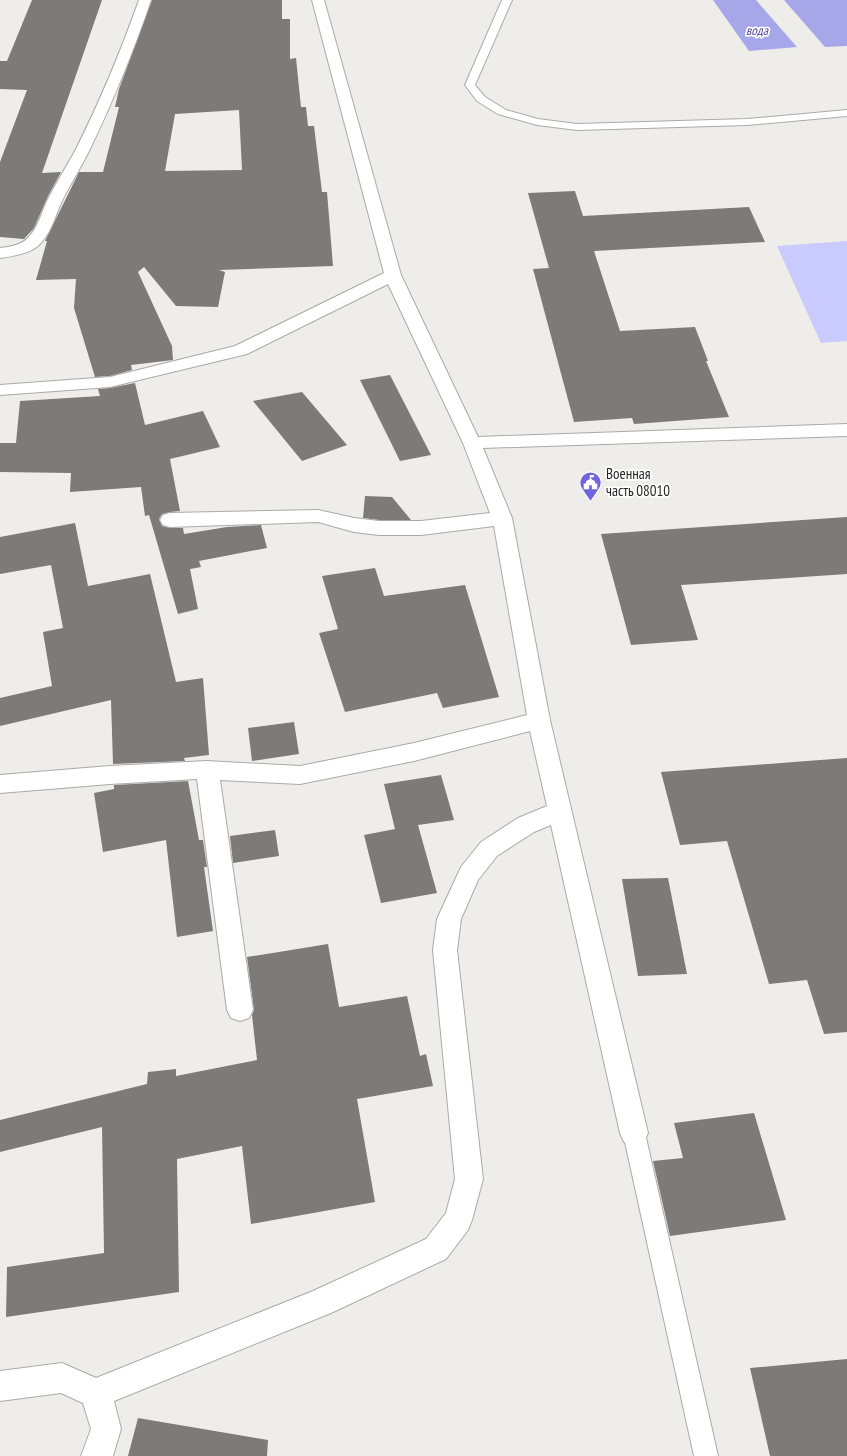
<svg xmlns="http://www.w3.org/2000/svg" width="847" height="1456" viewBox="0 0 847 1456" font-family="'PT Sans Narrow',sans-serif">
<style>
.green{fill:#c9cafd}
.water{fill:#a6a7e8}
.building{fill:#7d7a77;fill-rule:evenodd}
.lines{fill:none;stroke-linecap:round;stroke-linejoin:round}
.service-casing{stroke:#aca9a7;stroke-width:2}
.minor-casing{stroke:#aca9a7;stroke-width:2}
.service{fill:#fff;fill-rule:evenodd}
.minor{fill:#fff;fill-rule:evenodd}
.labels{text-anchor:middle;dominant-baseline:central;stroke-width:3.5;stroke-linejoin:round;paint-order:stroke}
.far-water-label{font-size:13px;font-style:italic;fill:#4b4593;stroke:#fff}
.poi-label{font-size:15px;fill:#272625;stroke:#fff;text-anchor:start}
</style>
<rect width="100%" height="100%" fill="#efedea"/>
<path class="green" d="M847 241V341L821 343 777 246Z"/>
<g class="water">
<path d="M713 0H756L797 47 749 51Z"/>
<path d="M784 0H847V46L825 47Z"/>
</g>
<g class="building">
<path d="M32 0H102L42 173 61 172 48 196 34 228 24 239 0 237V162L27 90 0 89V61H7Z"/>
<path d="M152 0H282V19H290V59L296 58 301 107H306L308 126H314L322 192H327L333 266 219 270 225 272 218 307 176 306 144 267 138 272 172 346 173 360 131 365 132 370 110 376 95 377 74 308 76 279 36 280 47 241H45L79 172H103L119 107H115L119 89ZM239 110 242 170 165 171 175 114Z"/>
<path d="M575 191 583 216 749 207 765 242 594 251 620 331 695 327 708 361H706L729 417 634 424 632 418 574 422 533 269 549 268 528 193Z"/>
<path d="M390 375 431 455 400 461 360 380Z"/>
<path d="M135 383 145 425 203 411 220 447 170 459 180 511 170 512 162 514 159 519 162 526 170 528H183L184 534 227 527 261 525 267 548 199 561 201 567 190 569 198 609 178 614 149 515 145 516 141 487 70 492 71 473 0 472V443H16L20 401 100 396 98 389 110 388Z"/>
<path d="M302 392 347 445 302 461 253 401Z"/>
<path d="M365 496 392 497 411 520H379L363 518Z"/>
<path d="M847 517V574L681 585 698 640 631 645 601 534Z"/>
<path d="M75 523 88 586 150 574 176 682 203 678 209 755 184 758 185 761 113 764 111 700 0 726V698L52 686 43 632 63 628 51 565 0 574V537Z"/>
<path d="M375 568 384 596 465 585 499 697 443 708 437 693 345 712 319 633 338 629 322 576Z"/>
<path d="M294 722 299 754 252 761 248 728Z"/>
<path d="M847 758V1032L824 1034 807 980 769 984 727 841 680 845 661 772Z"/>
<path d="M441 775 454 820 418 825 437 893 381 903 364 835 395 829 384 784Z"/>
<path d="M188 781 199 840H203L207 867H204L213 931 177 937 166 840 103 852 94 793 114 789V785Z"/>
<path d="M275 830 279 856 233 863 230 836Z"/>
<path d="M668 878 687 974 638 976 622 879Z"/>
<path d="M328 944 339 1007 407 996 420 1056 426 1054 433 1086 357 1099 375 1202 251 1224 242 1146 177 1159 179 1292 6 1317 7 1267 104 1253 102 1127 0 1152V1120L147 1084 148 1072 176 1069V1076L257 1060 252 1015 254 1010 247 957Z"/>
<path d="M754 1113 786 1220 670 1236 653 1161 683 1158 674 1123Z"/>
<path d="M847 1359V1456H770L750 1368Z"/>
<path d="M138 1418 268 1440 267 1456H128Z"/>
</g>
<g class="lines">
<defs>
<g id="service">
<path d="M502 0H512L475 85 485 97 506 110 538 119 577 124 747 119 847 110V116L747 125 577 130 537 125 498 114 477 101 465 85Z"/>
<path d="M634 1123 641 1126 645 1133 718 1456H694L623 1133 627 1126Z"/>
</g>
<g id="minor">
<path d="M139 0H151C134 50 114 99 91 147 83 164 73 179 65 195 56 211 53 231 40 244 30 254 13 256 0 258V248C10 247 21 245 28 238 39 227 42 210 49 197 57 181 67 166 76 149 100 101 121 51 139 0Z"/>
<path d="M312 0H324L401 275 478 437 847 424V436L483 448 512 518 550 720 648 1133 644 1142 634 1146 624 1142 620 1133 551 825 534 832 497 856 478 880 461 919 457 950 483 1179 472 1220 468 1230 446 1259 331 1313 114 1401 121 1429 113 1456H81L91 1429 83 1403 61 1393 0 1401V1371L62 1363 96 1378 313 1291 426 1239 446 1213 455 1179 433 950 437 919 461 867 481 842 518 818 547 806 530 731 414 761 300 784 220 780 253 1010 249 1018 240 1021 231 1018 227 1010 197 779 110 784 0 793V775L110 766 207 761 300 766 414 743 527 715 494 526 421 535H379L354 532 318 522 170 527 163 525 160 520 163 515 170 513 318 510 354 518 379 521H421L490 513 463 443 388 284 247 354 110 387 0 395V385L110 377 235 346 384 273Z"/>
</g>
</defs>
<use href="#service" class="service-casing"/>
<use href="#minor" class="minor-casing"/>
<use href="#service" class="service"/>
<use href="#minor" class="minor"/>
</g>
<defs>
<symbol id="civic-pin" viewBox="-11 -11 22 30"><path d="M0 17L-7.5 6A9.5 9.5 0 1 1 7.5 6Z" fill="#7065df" stroke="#fff"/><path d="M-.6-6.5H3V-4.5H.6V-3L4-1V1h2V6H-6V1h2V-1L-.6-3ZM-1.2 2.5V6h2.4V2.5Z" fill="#fff"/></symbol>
</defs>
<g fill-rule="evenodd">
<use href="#civic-pin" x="578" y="470" width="25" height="34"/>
</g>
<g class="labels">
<g class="far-water-label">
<text x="757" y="30">вода</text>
</g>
<g class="poi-label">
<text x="606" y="473">Военная<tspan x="606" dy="17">часть 08010</tspan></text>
</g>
</g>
</svg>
